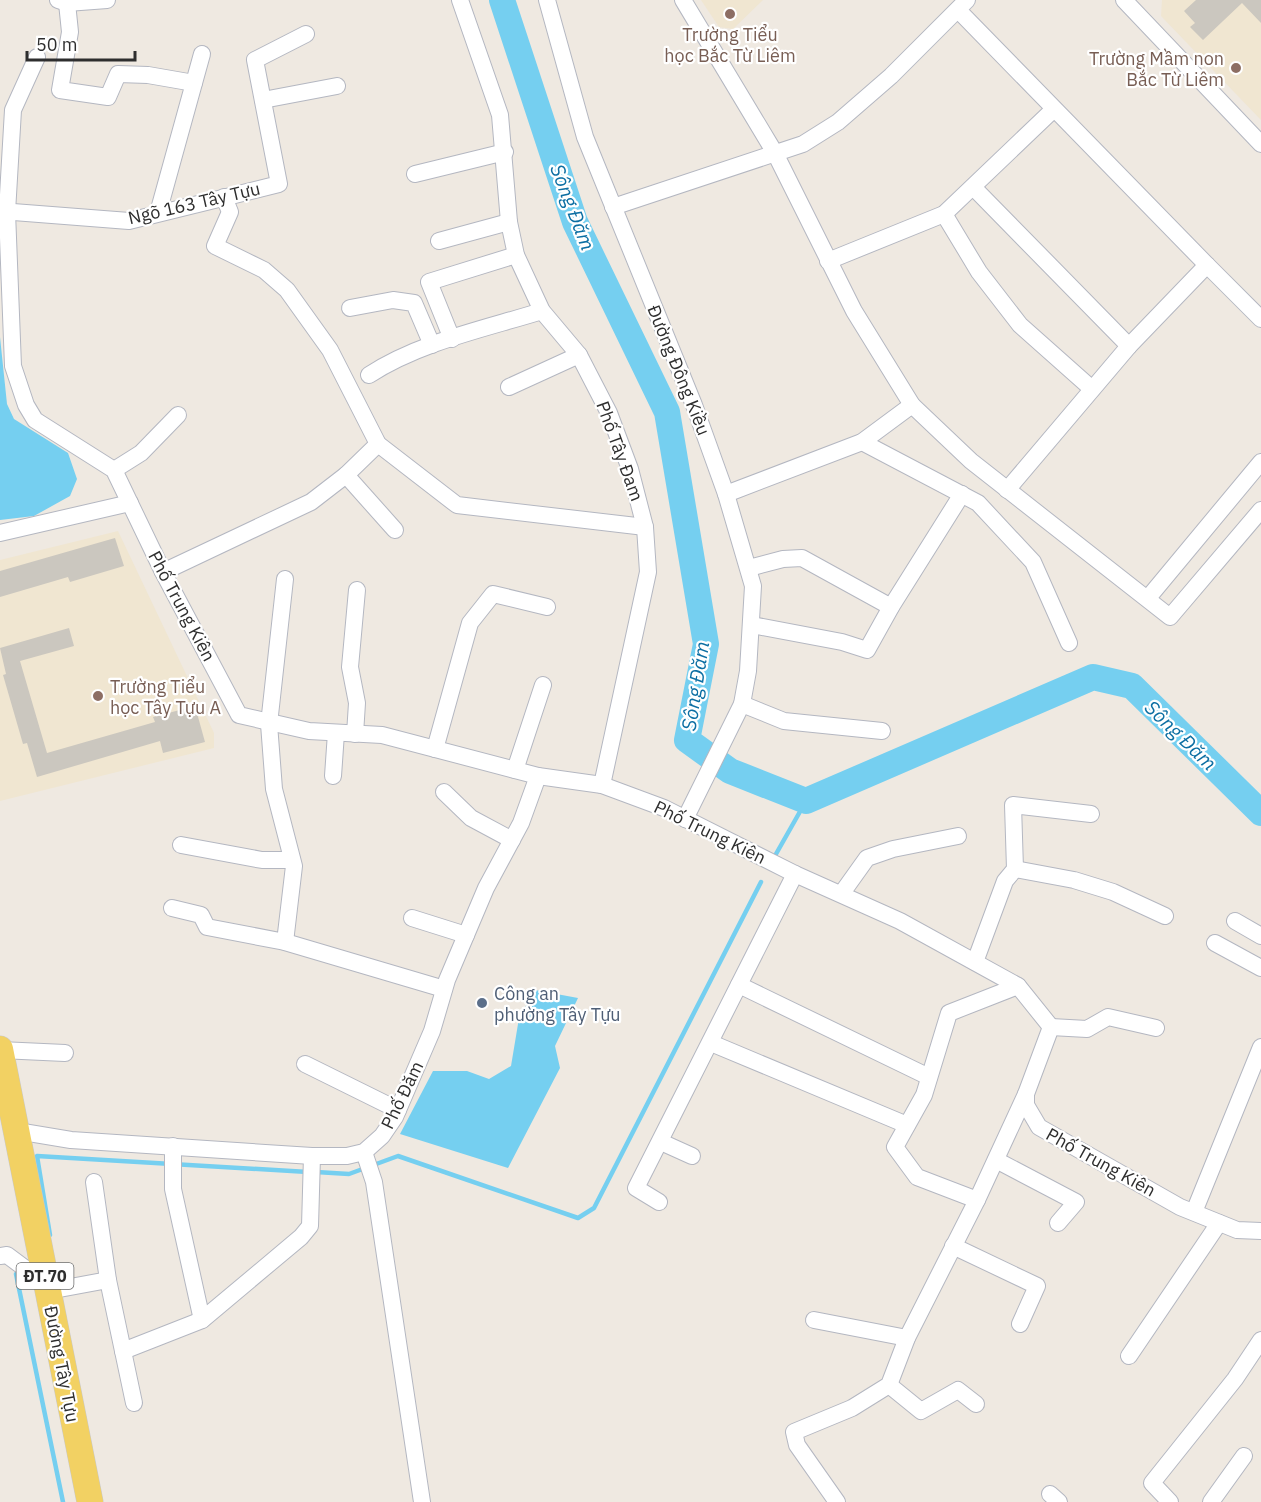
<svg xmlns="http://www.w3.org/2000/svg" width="1261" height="1502" viewBox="0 0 1261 1502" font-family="'IBM Plex Sans',sans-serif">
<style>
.education{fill:#f0e6d1}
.water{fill:#75cff0}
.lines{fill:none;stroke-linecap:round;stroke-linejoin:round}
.stream{stroke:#75cff0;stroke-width:4.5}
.river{stroke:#75cff0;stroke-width:26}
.building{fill:#cbc7bf}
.minor-casing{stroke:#b4b7c1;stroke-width:18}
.primary-casing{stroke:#c9c9c9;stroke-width:27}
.minor{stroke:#fff;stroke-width:16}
.primary{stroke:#f2d163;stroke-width:26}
.education-dot{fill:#8d6e63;stroke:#fff;stroke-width:2}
.service-dot{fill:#5c6f8a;stroke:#fff;stroke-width:2}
.labels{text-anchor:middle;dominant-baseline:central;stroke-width:4.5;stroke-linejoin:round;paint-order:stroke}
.shield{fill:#fff;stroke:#6d6d6d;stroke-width:1.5}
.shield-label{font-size:16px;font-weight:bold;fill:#2e2e2e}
.education-label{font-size:18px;fill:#785e54;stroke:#fff}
.street-label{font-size:18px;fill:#2e2e2e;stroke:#fff}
.service-label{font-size:18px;fill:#4e5e75;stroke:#fff;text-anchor:start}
.water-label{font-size:20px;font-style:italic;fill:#0d6fa3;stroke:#fff}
</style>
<rect width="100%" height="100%" fill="#efe9e1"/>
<g class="education">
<path d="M701 0H763L733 29 719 27Z"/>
<path d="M1162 0H1261V120L1161 16Z"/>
<path d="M118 531 214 733V748L0 801V560Z"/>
</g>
<g class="water">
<path d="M0 337 7 404 14 419 68 453 77 479 70 496 34 516 0 520Z"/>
<path d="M535 990 578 998 555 1046 560 1068 508 1168 400 1134 433 1071H467L489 1079 511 1066 519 1018Z"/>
</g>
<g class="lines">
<g class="stream">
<path d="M776 854 806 801"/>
<path d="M316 1172 349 1174 398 1156 578 1218 594 1208 761 882"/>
<path d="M50 1235 37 1156 308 1172"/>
<path d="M16 1274 63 1502"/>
</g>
<path class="river" d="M502 0 575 222 667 412 706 644 687 740 730 771 806 801 1093 677 1132 686 1261 813"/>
</g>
<g class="building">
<path d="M1196 0H1261V23L1242 3 1203 40 1190 27 1195 23 1184 11Z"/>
<path d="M115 538 124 566 70 582 68 577 0 597V571Z"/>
<path d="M69 628 74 646 20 661 47 753 155 722 153 717 195 706 205 742 163 753 160 741 37 777 27 743 23 744 3 675 6 674 0 648Z"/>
</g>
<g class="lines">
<defs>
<g id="minor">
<path d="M58 0 67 3 107 0"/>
<path d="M460 0 500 115 509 222 516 255 542 311 579 355 609 413 630 469 645 527 648 572 602 785"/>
<path d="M547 0 585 137 694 405 726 494 753 586 748 671 742 704 685 819"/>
<path d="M683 0 775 153 854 311 912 405 971 461 1170 617 1261 510"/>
<path d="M1124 0 1261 144"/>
<path d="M67 3 70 32 60 90 108 97 118 74 148 75 194 83"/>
<path d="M958 10 1207 265"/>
<path d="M37 57 13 110 7 212 13 366 26 405 35 420 114 470 163 572 239 715 309 731 382 735 538 776 602 785 664 808 795 874 900 921 1018 986 1051 1027 1026 1094V1105L1039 1127 1180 1207 1237 1230 1261 1231"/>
<path d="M263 100 337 86"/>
<path d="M415 174 505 152"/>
<path d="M974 188 1129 346"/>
<path d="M224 197 230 212 215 246 264 270 287 290 330 350 378 444 457 505 645 527"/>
<path d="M613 207 803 144 838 122 891 76 967 0"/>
<path d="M0 211 129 221 279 184 255 60 306 34"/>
<path d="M158 213 202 54"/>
<path d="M944 214 979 272 1020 325 1092 389"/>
<path d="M439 241 509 222"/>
<path d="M828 261 944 214 1054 109"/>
<path d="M350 308 393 300 414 303 432 345"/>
<path d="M452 339 429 282 516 255"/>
<path d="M369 375C420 342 484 329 542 311"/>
<path d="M509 387 579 355"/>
<path d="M862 442 978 503 1033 562 1069 643"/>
<path d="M114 470 141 453 178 415"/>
<path d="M346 475 395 530"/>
<path d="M1007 490 1129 346 1207 265 1261 319"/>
<path d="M726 494 862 442 912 405"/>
<path d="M0 533 130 503"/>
<path d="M749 568 783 559 802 558 891 607"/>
<path d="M163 572 311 502 346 475 378 444"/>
<path d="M285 579 269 724 274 789 294 866 285 942"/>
<path d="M1148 598 1261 462"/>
<path d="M752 625 842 642 867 650 891 607 962 494"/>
<path d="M742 704 784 721 882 731"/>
<path d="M355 734 357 703 350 667 357 590"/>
<path d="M435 749 470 623 493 594 547 607"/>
<path d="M515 770 543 685"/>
<path d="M333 776 336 733"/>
<path d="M444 792 471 818 512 840"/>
<path d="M181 845 262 860H292"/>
<path d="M1015 869 1074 880 1113 892 1165 916"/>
<path d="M842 893 867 858 893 849 958 836"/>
<path d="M172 908 201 915 207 927 285 942 444 989"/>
<path d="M412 918 466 935"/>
<path d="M1235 921 1261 936"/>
<path d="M1215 943 1261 968"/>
<path d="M975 962 1005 881 1015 869 1013 805 1091 814"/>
<path d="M739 985 929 1077"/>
<path d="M1051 1027 1087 1029 1108 1017 1156 1028"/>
<path d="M711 1043 907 1125"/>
<path d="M0 1050 65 1053"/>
<path d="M305 1064 398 1110"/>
<path d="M17 1131 71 1140 312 1156H347L364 1152 382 1136 395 1117 432 1031 447 980 486 888 521 823 538 776"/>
<path d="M661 1142 692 1156"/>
<path d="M173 1146V1189L202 1320"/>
<path d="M364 1152 374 1182 422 1502"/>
<path d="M996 1160 1076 1202 1058 1223"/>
<path d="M977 1200 917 1177 895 1147 924 1095 949 1013 1018 986"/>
<path d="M659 1202 636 1188 795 874"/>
<path d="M1194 1212 1261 1047"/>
<path d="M953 1246 1037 1286 1020 1324"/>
<path d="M0 1256 7 1255 54 1290 108 1280 94 1182"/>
<path d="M108 1280 134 1403"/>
<path d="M814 1320 907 1338"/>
<path d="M123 1351 202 1320 301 1237 310 1226 312 1156"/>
<path d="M1129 1356 1219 1223"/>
<path d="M889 1385 921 1411 958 1390 976 1404"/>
<path d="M1050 1494 1059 1502"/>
<path d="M837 1502 797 1445 794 1432 852 1408 889 1385 907 1338 977 1200 1026 1094"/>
<path d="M1170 1502 1152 1483 1235 1379 1261 1340"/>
<path d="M1211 1502 1244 1456"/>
</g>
<path id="primary" d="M0 1049 90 1502"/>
</defs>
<use href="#minor" class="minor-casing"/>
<use href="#primary" class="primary-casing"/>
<use href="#minor" class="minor"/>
<use href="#primary" class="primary"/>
</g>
<g class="education-dot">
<circle cx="730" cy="14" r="6"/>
<circle cx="1236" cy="68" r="6"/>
<circle cx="98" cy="696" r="6"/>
</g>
<circle class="service-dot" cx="482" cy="1003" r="6"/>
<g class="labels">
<rect class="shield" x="16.5" y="1263" width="57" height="26" rx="4.5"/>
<g class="shield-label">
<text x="45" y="1276">ĐT.70</text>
</g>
<g class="education-label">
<text x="730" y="34">Trường Tiểu<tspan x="730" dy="21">học Bắc Từ Liêm</tspan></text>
<text x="1224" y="58" text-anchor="end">Trường Mầm non<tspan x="1224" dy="21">Bắc Từ Liêm</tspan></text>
<text x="110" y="686" text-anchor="start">Trường Tiểu<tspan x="110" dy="21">học Tây Tựu A</tspan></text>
</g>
<g class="street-label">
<text transform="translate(194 203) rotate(-13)">Ngõ 163 Tây Tựu</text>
<text transform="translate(679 370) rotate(68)">Đường Đông Kiều</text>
<text transform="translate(620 451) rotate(70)">Phố Tây Đam</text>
<text transform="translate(182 606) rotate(62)">Phố Trung Kiên</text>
<text transform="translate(710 832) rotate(26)">Phố Trung Kiên</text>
<text transform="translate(402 1095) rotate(-64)">Phố Đăm</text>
<text transform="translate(1101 1162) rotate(29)">Phố Trung Kiên</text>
<text transform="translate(62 1364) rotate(79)">Đường Tây Tựu</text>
</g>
<g class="service-label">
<text x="494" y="993">Công an<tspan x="494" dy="21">phường Tây Tựu</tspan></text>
</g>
<g class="water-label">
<text transform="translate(573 207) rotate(69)">Sông Đăm</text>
<text transform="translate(695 686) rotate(-81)">Sông Đăm</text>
<text transform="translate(1181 735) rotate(44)">Sông Đăm</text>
</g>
</g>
<path d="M27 51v9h108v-9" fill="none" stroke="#2e2e2e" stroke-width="3"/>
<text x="36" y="51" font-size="18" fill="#2e2e2e" stroke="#ffffff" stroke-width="4.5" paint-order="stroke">50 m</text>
</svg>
